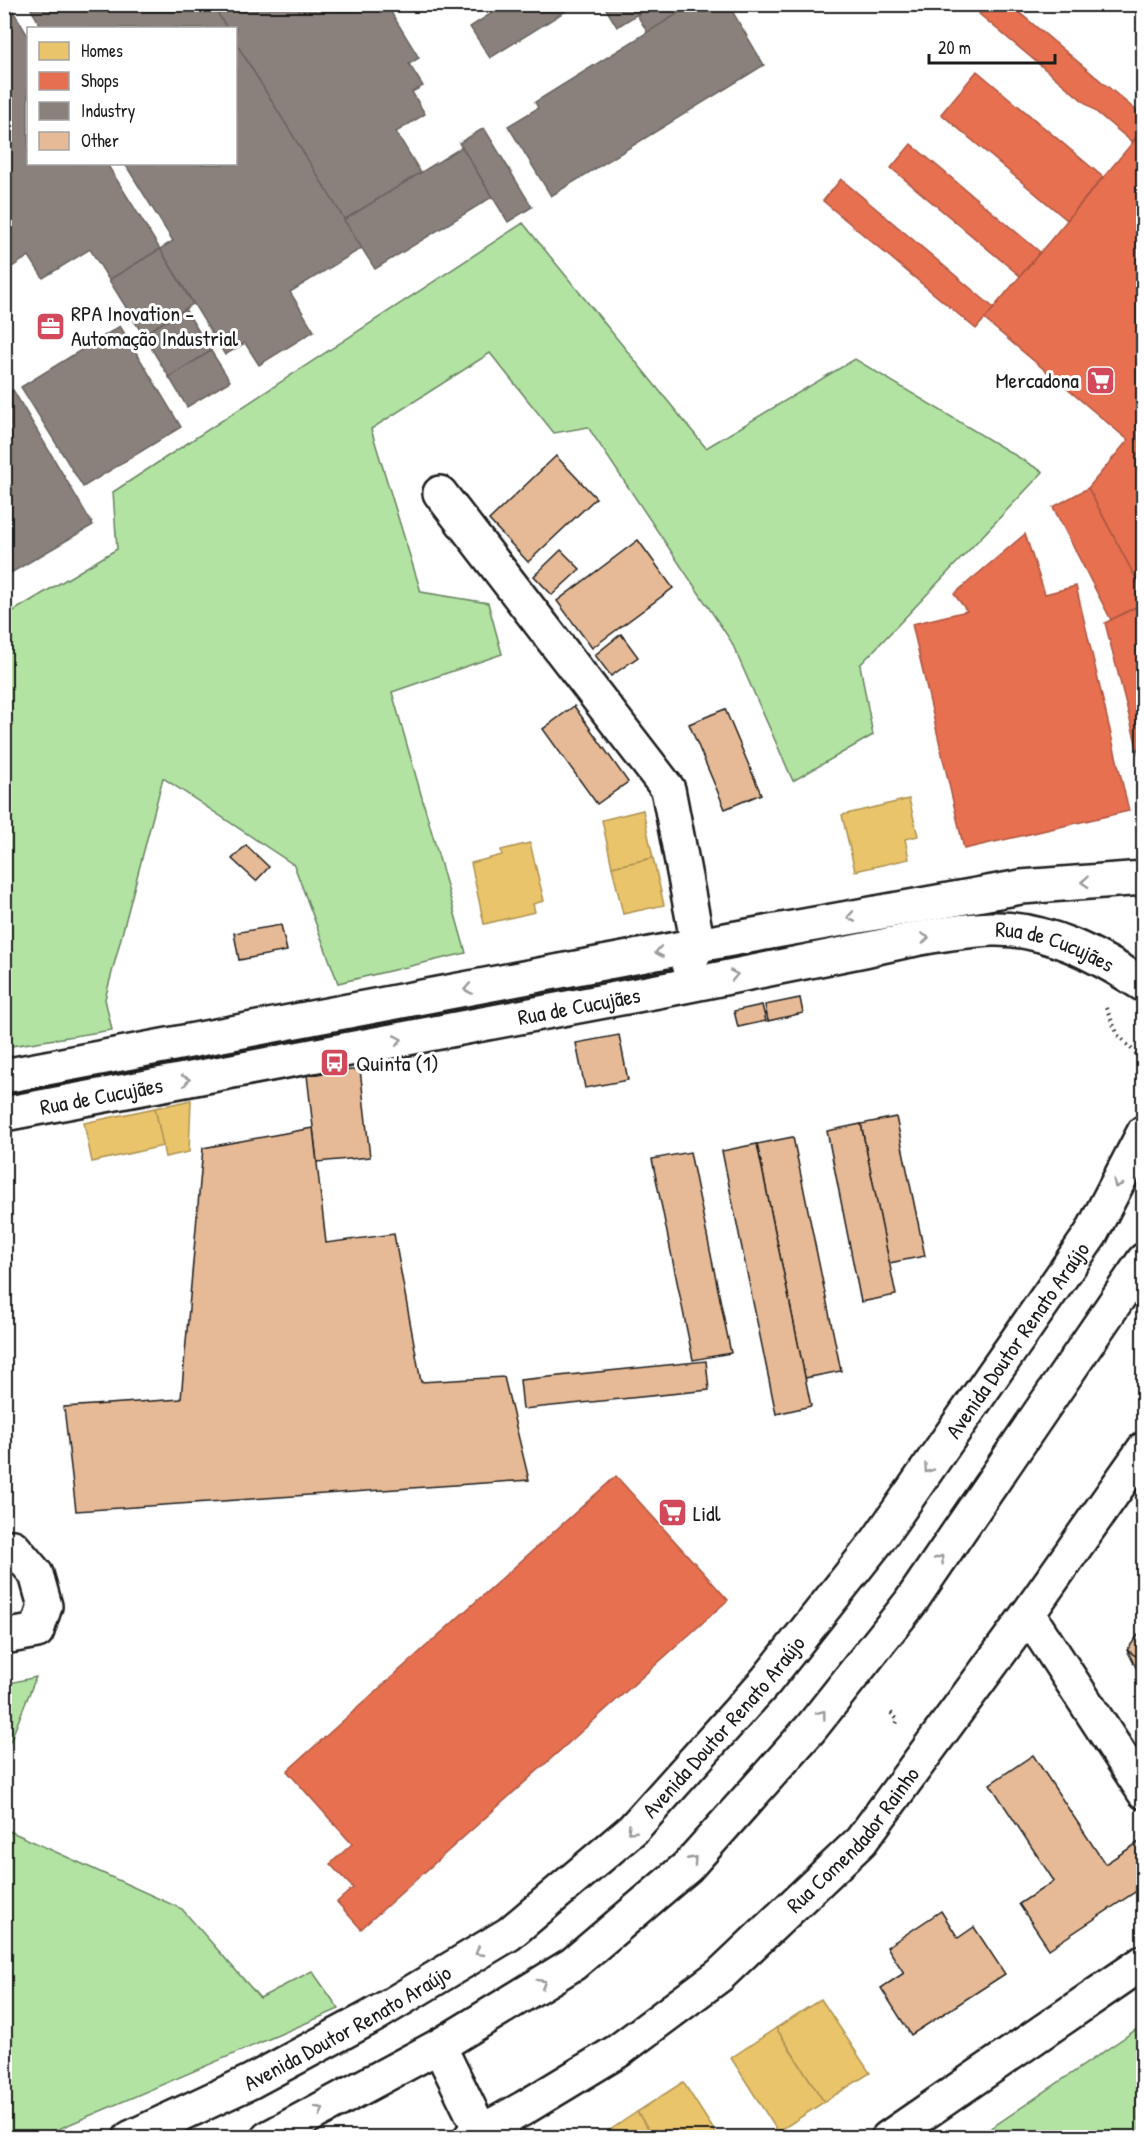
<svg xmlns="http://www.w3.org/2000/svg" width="1148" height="2142" viewBox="0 0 1148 2142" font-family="'Patrick Hand',sans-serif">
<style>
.green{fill:#b2e3a3;stroke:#678060;stroke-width:1.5}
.homes{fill:#e9c46a;stroke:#ac9253;stroke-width:1.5}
.shops{fill:#e76f51;stroke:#aa5641;stroke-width:1.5}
.industry{fill:#8a817c;stroke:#69635f;stroke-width:1.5}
.building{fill:#e6ba96;stroke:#1c1c1c;stroke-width:1.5}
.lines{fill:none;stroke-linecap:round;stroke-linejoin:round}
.minor-casing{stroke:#1c1c1c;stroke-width:38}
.major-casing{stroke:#1c1c1c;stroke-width:38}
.path{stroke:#1c1c1c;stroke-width:4;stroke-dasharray:1.5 4.5;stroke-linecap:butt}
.minor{stroke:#fff;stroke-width:33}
.major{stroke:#fff;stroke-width:33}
.oneway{stroke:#999}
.labels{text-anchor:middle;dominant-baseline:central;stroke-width:6;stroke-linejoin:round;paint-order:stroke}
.poi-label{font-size:22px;fill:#1c1c1c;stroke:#fff;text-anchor:start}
.street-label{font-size:22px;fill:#1c1c1c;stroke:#fff}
</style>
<rect width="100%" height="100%" fill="#fff"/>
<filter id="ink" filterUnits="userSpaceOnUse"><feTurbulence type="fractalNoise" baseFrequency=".0167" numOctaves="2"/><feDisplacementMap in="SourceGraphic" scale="12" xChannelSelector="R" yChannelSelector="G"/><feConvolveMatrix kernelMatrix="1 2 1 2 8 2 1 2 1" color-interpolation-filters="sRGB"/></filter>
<g filter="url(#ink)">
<g class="green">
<path d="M523 223 706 448 855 359 1043 472 860 665 873 735 793 781 731 641 588 427 554 433 490 353 371 429 421 592 488 603 502 654 392 692 466 953 338 983 294 865 163 778 105 999 112 1030 5 1047V616L117 549 113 492Z"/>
<path d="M36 1677 5 1754V1684Z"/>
<path d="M5 1829 182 1909 260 1998 312 1971 339 2009 40 2137H5Z"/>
<path d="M1143 2025V2137H978Z"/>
</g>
<g class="homes">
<path d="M909 799 918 836 905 839 909 859 855 871 842 815Z"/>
<path d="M643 810 653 858 612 867 602 820Z"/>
<path d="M530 843 544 901 533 904 535 912 484 924 471 863 502 855 501 850Z"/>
<path d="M653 858 664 905 623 914 612 867Z"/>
<path d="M191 1100 189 1152 165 1157 155 1108Z"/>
<path d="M155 1108 163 1146 92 1162 84 1123Z"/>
<path d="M821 1999 870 2073 824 2102 776 2028Z"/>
<path d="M776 2028 824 2102 778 2132 731 2058Z"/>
<path d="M683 2082 719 2138H654L637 2112Z"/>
<path d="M637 2112 654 2138H598Z"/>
</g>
<g class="shops">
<path d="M987 4H1009L1144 117V128L1132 142 979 14Z"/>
<path d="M977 71 1103 177 1067 220 941 114Z"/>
<path d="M1144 129V594L1088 488 1128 440 984 319Z"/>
<path d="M911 144 1040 252 1020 276 891 168Z"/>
<path d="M841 179 994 308 976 329 823 201Z"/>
<path d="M1088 488 1144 594V603L1111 620 1053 507Z"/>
<path d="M1025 534 1045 594 1076 586 1129 811 964 849 912 624 967 611 954 594Z"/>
<path d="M1144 603V774L1105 623Z"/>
<path d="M616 1476 728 1600 361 1929 337 1902 353 1888 330 1864 352 1844 287 1771Z"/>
</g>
<g class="industry">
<path d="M4 4H9L28 36V164H107L160 249 109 280 90 249 43 278 29 256 4 272Z"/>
<path d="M28 4H212L227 28H42Z"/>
<path d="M212 4H386L419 58 409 64 423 86 412 92 425 114 396 132 421 173 344 220 236 43V28H227Z"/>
<path d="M506 4H577L490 58 470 27Z"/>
<path d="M603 4H654L617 27Z"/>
<path d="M654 4H693L648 33 637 15Z"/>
<path d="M693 4H728L764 65 551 196 508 126 538 108 535 102Z"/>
<path d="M236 43 362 248 290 292 314 331 259 365 245 343 225 355 160 249 173 241 125 164H236Z"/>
<path d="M484 128 532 207 508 222 459 143Z"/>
<path d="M462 147 492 197 375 269 344 220Z"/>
<path d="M160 249 193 304 143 335 109 280Z"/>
<path d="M185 309 211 351 169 377 143 335Z"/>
<path d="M120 326 181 427 83 487 21 387Z"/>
<path d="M211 351 230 381 187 407 169 377Z"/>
<path d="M13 390 93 525 4 577V394Z"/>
</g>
<g class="building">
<path d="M556 456 596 498 528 562 489 520Z"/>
<path d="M638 540 673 588 592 648 557 601Z"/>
<path d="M561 550 580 569 552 595 534 576Z"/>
<path d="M621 634 638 657 611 676 595 655Z"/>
<path d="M574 706 628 782 597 804 543 729Z"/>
<path d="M725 709 761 794 725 809 689 724Z"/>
<path d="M246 845 269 867 256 881 232 859Z"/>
<path d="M281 925 287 951 239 960 234 933Z"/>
<path d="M800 998 803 1013 768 1021 765 1005Z"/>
<path d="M762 1005 766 1021 738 1027 734 1011Z"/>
<path d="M619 1035 628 1080 585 1088 576 1043Z"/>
<path d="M360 1069 370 1157 317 1162 307 1075Z"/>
<path d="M896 1117 925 1256 889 1263 861 1124Z"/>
<path d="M861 1124 896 1295 861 1302 827 1131Z"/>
<path d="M313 1128 326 1243 394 1234 421 1382 504 1377 529 1480 76 1511 64 1407 181 1399 203 1148Z"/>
<path d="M793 1137 841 1371 805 1378 757 1144Z"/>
<path d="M757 1144 811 1406 776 1414 722 1151Z"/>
<path d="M690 1152 731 1353 693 1360 652 1159Z"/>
<path d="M706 1361 709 1390 523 1409 520 1380Z"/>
<path d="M1144 1627V1662L1127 1650Z"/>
<path d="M1127 1650 1144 1662V1683Z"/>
<path d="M1033 1755 1105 1864 1139 1842 1144 1850V1886L1049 1949 1019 1904 1054 1881 990 1784Z"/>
<path d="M941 1911 958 1938 974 1927 1005 1974 911 2035 881 1988 904 1973 887 1947Z"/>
</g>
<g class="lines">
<defs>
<g id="minor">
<path d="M440 493 668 789 698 945 689 964"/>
<path d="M4 1076 698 945 1021 887 1144 878"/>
<path id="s1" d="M4 1114C228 1072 451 1030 674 988 737 976 801 962 864 950 905 941 949 931 991 929 1047 927 1098 956 1144 985"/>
<path d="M4 1548 13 1547 36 1574 45 1606 37 1631 4 1637"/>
<path d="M1028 1614 1144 1792"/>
<path d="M439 2046 481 2132"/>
<path id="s2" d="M470 2138 524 2108 618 2051 720 1975 861 1841 1028 1614 1144 1449"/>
<path d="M888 2138 1144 1962"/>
</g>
<g id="major">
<path id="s3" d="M130 2138 250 2082 371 2017 509 1934 633 1829 766 1681 878 1540 1091 1234 1144 1132"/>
<path d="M268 2138 439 2046 573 1964 687 1867 811 1728 910 1603 1144 1260"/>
</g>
</defs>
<use href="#minor" class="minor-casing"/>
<use href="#major" class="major-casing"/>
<g class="path">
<path d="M1106 1008 1118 1035 1144 1062"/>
<path d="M891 1713 898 1720 895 1726"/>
</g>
<use href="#minor" class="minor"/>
<use href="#major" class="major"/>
</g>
<defs><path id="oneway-chevron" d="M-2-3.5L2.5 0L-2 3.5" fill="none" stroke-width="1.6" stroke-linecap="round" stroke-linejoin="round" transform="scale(1.5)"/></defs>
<g class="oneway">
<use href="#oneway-chevron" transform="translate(1085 882) rotate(176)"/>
<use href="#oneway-chevron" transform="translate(851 917) rotate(170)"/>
<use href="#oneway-chevron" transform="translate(925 938) rotate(-8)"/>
<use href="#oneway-chevron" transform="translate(659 952) rotate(169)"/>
<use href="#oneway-chevron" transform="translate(734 975) rotate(-11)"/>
<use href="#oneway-chevron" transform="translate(468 989) rotate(169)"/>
<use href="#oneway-chevron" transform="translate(398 1040) rotate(-11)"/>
<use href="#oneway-chevron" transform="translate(186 1080) rotate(-11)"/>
<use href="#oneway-chevron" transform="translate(1117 1184) rotate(117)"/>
<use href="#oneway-chevron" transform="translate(928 1469) rotate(125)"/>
<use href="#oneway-chevron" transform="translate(940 1559) rotate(-56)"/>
<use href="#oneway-chevron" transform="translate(822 1714) rotate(-52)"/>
<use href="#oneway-chevron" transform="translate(631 1830) rotate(136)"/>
<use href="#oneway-chevron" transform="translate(693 1860) rotate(-48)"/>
<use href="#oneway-chevron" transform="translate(479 1952) rotate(149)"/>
<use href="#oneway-chevron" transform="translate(542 1983) rotate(-31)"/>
<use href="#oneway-chevron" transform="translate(320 2110) rotate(-28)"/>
</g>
</g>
<defs>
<symbol id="office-square" viewBox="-11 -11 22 22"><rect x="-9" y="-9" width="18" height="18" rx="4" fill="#d1495b" stroke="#fff"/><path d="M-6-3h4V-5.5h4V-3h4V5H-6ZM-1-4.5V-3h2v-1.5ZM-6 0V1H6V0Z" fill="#fff"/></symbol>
<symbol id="supermarket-square" viewBox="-11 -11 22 22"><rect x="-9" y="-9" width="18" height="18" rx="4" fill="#d1495b" stroke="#fff"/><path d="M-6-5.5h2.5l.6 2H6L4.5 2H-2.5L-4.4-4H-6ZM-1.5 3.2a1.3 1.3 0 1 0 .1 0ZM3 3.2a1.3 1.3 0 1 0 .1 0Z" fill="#fff"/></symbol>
<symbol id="bus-square" viewBox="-11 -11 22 22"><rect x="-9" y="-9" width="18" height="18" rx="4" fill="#d1495b" stroke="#fff"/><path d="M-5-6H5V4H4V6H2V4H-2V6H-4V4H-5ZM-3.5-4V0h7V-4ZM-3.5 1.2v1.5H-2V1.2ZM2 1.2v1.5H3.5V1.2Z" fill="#fff"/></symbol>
</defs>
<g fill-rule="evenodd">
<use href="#office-square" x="34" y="310" width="33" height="33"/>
<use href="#supermarket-square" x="1084" y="364" width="33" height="33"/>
<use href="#bus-square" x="318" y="1046" width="33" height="33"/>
<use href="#supermarket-square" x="656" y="1496" width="33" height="33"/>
</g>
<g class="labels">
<g class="poi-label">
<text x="71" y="313">RPA Inovation -<tspan x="71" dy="25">Automação Industrial</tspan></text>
<text x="1079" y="380" text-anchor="end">Mercadona</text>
<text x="356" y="1063">Quinta (1)</text>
<text x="693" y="1513">Lidl</text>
</g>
<g class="street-label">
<text stroke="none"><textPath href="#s1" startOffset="1071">Rua de Cucujães</textPath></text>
<text stroke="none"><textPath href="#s1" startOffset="585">Rua de Cucujães</textPath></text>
<text stroke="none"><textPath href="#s1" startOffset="99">Rua de Cucujães</textPath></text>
<text stroke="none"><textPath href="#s3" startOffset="1216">Avenida Doutor Renato Araújo</textPath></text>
<text stroke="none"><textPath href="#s3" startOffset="730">Avenida Doutor Renato Araújo</textPath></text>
<text stroke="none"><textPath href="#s2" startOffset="489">Rua Comendador Rainho</textPath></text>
<text stroke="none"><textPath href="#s3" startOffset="244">Avenida Doutor Renato Araújo</textPath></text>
</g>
</g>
<rect width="1148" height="2142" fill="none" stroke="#fff" stroke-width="24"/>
<rect x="12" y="12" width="1124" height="2118" fill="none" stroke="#1c1c1c" stroke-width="2" filter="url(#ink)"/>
<rect x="27" y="27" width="210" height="138" fill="#ffffff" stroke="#a4a4a4" stroke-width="1.5"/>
<rect x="39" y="42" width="30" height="18" fill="#e9c46a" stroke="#a4a4a4" stroke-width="1.5"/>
<text x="81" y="57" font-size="18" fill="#1c1c1c">Homes</text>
<rect x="39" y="72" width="30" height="18" fill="#e76f51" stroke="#a4a4a4" stroke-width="1.5"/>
<text x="81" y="87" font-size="18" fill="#1c1c1c">Shops</text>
<rect x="39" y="102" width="30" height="18" fill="#8a817c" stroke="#a4a4a4" stroke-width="1.5"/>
<text x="81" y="117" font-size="18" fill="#1c1c1c">Industry</text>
<rect x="39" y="132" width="30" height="18" fill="#e6ba96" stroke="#a4a4a4" stroke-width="1.5"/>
<text x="81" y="147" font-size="18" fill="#1c1c1c">Other</text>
<path d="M929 54v9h126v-9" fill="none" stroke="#1c1c1c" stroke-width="3"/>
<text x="938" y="54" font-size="18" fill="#1c1c1c" stroke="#ffffff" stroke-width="4.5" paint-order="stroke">20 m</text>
</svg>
